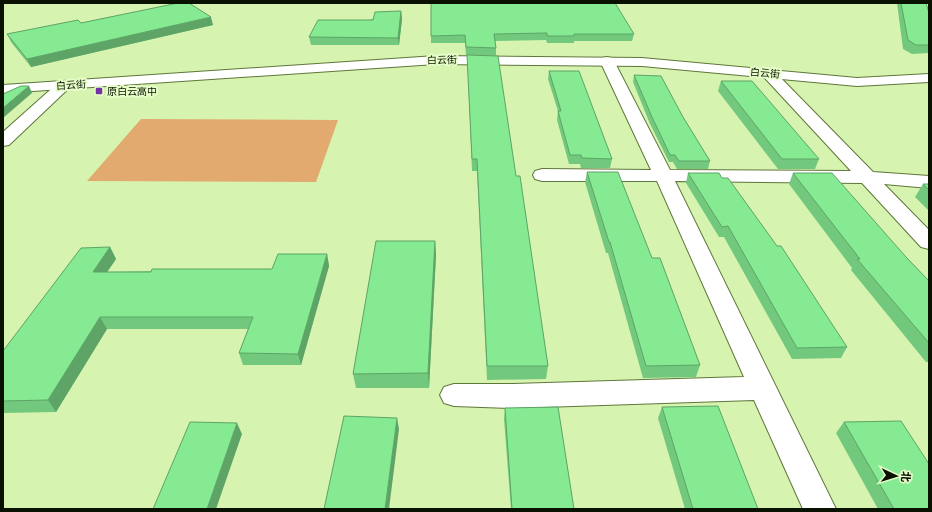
<svg xmlns="http://www.w3.org/2000/svg" width="932" height="512" viewBox="0 0 932 512" font-family="Jost,'Noto Sans SC',sans-serif">
<style>
.green{fill:#e2aa6e}
.lines{fill:none;stroke-linecap:round;stroke-linejoin:round}
.street-casing{stroke:#5f773a;stroke-width:2}
.secondary-casing{stroke:#5f773a;stroke-width:2}
.street{fill:#fff;fill-rule:evenodd}
.secondary{fill:#fff;fill-rule:evenodd}
.wall{fill:#72c97e}
.shaded-wall{fill:#5da466}
.building{fill:#85ea92;stroke:#5da466}
.poi-dot{fill:#7431a6;stroke:#e7fec9;stroke-width:1.5}
.labels{text-anchor:middle;dominant-baseline:central;stroke-width:4;stroke-linejoin:round;paint-order:stroke}
.far-street-label{font-size:10px;fill:#091200;stroke:#e7fec9}
.far-poi-label{font-size:10px;fill:#091200;stroke:#e7fec9;text-anchor:start}
</style>
<rect width="100%" height="100%" fill="#d6f3b0"/>
<path class="green" d="M141 119 338 120 316 182 87 181Z"/>
<g class="lines">
<defs>
<g id="street">
<path d="M607 57 612 58 614 61 670 170 851 171 763 76 761 73 763 70 768 69 773 70 873 172 929 176V188L884 184 929 230V249L921 247 862 183 675 181 836 509H803L754 400 513 408 454 406 444 403 440 395 444 387 454 384H513L744 377 657 181H542L535 179 533 175 535 171 542 169 651 170 600 61 602 58Z"/>
<path d="M64 81 69 82 71 85 69 88 9 145 3 146V132L59 82Z"/>
</g>
<path id="secondary" d="M436 56 642 58 857 78 929 74V82L857 86 642 66 436 64 3 93V85Z"/>
</defs>
<use href="#street" class="street-casing"/>
<use href="#secondary" class="secondary-casing"/>
<use href="#street" class="street"/>
<use href="#secondary" class="secondary"/>
</g>
<g class="wall">
<path d="M431 3 634 34 632 41H574V43H547L546 40 495 41 496 48V55H466L465 43H431Z"/>
<path d="M897 3H926L929 13V53L912 54 903 49Z"/>
<path d="M401 11 402 19 399 45H311L309 37Z"/>
<path d="M81 23 213 25 31 67 11 42 7 34Z"/>
<path d="M467 55 516 176 548 366 546 379 487 380 477 171H472Z"/>
<path d="M549 71 612 159 610 168H581L580 164H569L557 120 558 111 548 79Z"/>
<path d="M634 75 683 117 710 161 708 169H677L673 162H669L650 124 633 82Z"/>
<path d="M721 81 819 159 815 169H778L718 91Z"/>
<path d="M587 172 652 258 700 365 696 377 643 378 608 253H606L585 182Z"/>
<path d="M688 173 722 178 847 347 841 358 792 359 724 237H719L686 183Z"/>
<path d="M793 173 906 257 929 281V362H926L851 270 852 268 789 184Z"/>
<path d="M923 184H929V211L915 197Z"/>
<path d="M435 241 436 255 429 388H356L353 374Z"/>
<path d="M110 247 116 259 107 272 272 269 327 254 329 266 301 365H243L239 353 248 329H107L56 412 3 413V351Z"/>
<path d="M662 407 758 509H685L658 418Z"/>
<path d="M505 408 574 509H511L504 419Z"/>
<path d="M844 422 929 509H878L836 433Z"/>
</g>
<g class="shaded-wall">
<path d="M401 11 402 19 399 45 398 38Z"/>
<path d="M211 17 213 25 31 67 27 59Z"/>
<path d="M29 86 32 93 3 118V108Z"/>
<path d="M435 241 436 255 429 388 428 373Z"/>
<path d="M110 247 116 259 99 284 93 272Z"/>
<path d="M327 254 329 266 301 365 298 354Z"/>
<path d="M100 317 107 329 56 412 48 400Z"/>
<path d="M397 418 399 429 389 509H385Z"/>
<path d="M237 423 242 434 216 509H207Z"/>
</g>
<g class="building">
<path d="M178 3H189L211 17 27 59 7 34 78 20 81 23Z"/>
<path d="M431 3H615L634 34H574V36H547V33L494 34 496 48 466 47 465 35 431 36Z"/>
<path d="M901 3H926L929 13V45H916L908 40Z"/>
<path d="M401 11 398 38 309 37 318 20H373L375 12Z"/>
<path d="M467 55 498 56 516 176H520L548 366H487L477 159H472Z"/>
<path d="M549 71H579L612 159 582 158 581 155H570L558 111H561Z"/>
<path d="M634 75 661 76 683 117 710 161H679L675 155H670L652 117Z"/>
<path d="M721 81H752L819 159H782Z"/>
<path d="M21 86H29L3 108V94Z"/>
<path d="M587 172H618L652 258H660L700 365 646 366 610 242H609Z"/>
<path d="M688 173H719L722 178H728L777 246H781L847 347 797 348 728 226 722 227Z"/>
<path d="M793 173H832L906 257 929 281V343L857 259H860Z"/>
<path d="M923 184H929V190Z"/>
<path d="M376 241H435L428 373 353 374Z"/>
<path d="M110 247 93 272H151L152 269H272L278 254H327L298 354 239 353 253 317H100L48 400 3 401V351L81 248Z"/>
<path d="M718 406 758 509H693L662 407Z"/>
<path d="M558 407 574 509H512L505 408Z"/>
<path d="M344 416 397 418 385 509H324Z"/>
<path d="M901 421 929 464V509H894L844 422Z"/>
<path d="M190 422 237 423 207 509H153Z"/>
</g>
<rect class="poi-dot" x="95" y="87" width="8" height="8" rx="2"/>
<g class="labels">
<g class="far-street-label">
<text transform="translate(442 60) rotate(-1)">白云街</text>
<text transform="translate(765 73) rotate(5)">白云街</text>
<text transform="translate(71 85) rotate(-4)">白云街</text>
</g>
<g class="far-poi-label">
<text x="107" y="91">原白云高中</text>
</g>
</g>
<rect width="932" height="512" fill="none" stroke="#091200" stroke-width="8"/>
<g transform="translate(896 476) rotate(94)" stroke="#e7fec9" stroke-width="3" paint-order="stroke">
<path d="M0-3L7 15L0 10L-7 15Z" fill="#091200"/>
<text y="-6" font-size="11" font-weight="bold" text-anchor="middle" fill="#091200">北</text>
</g>
</svg>
